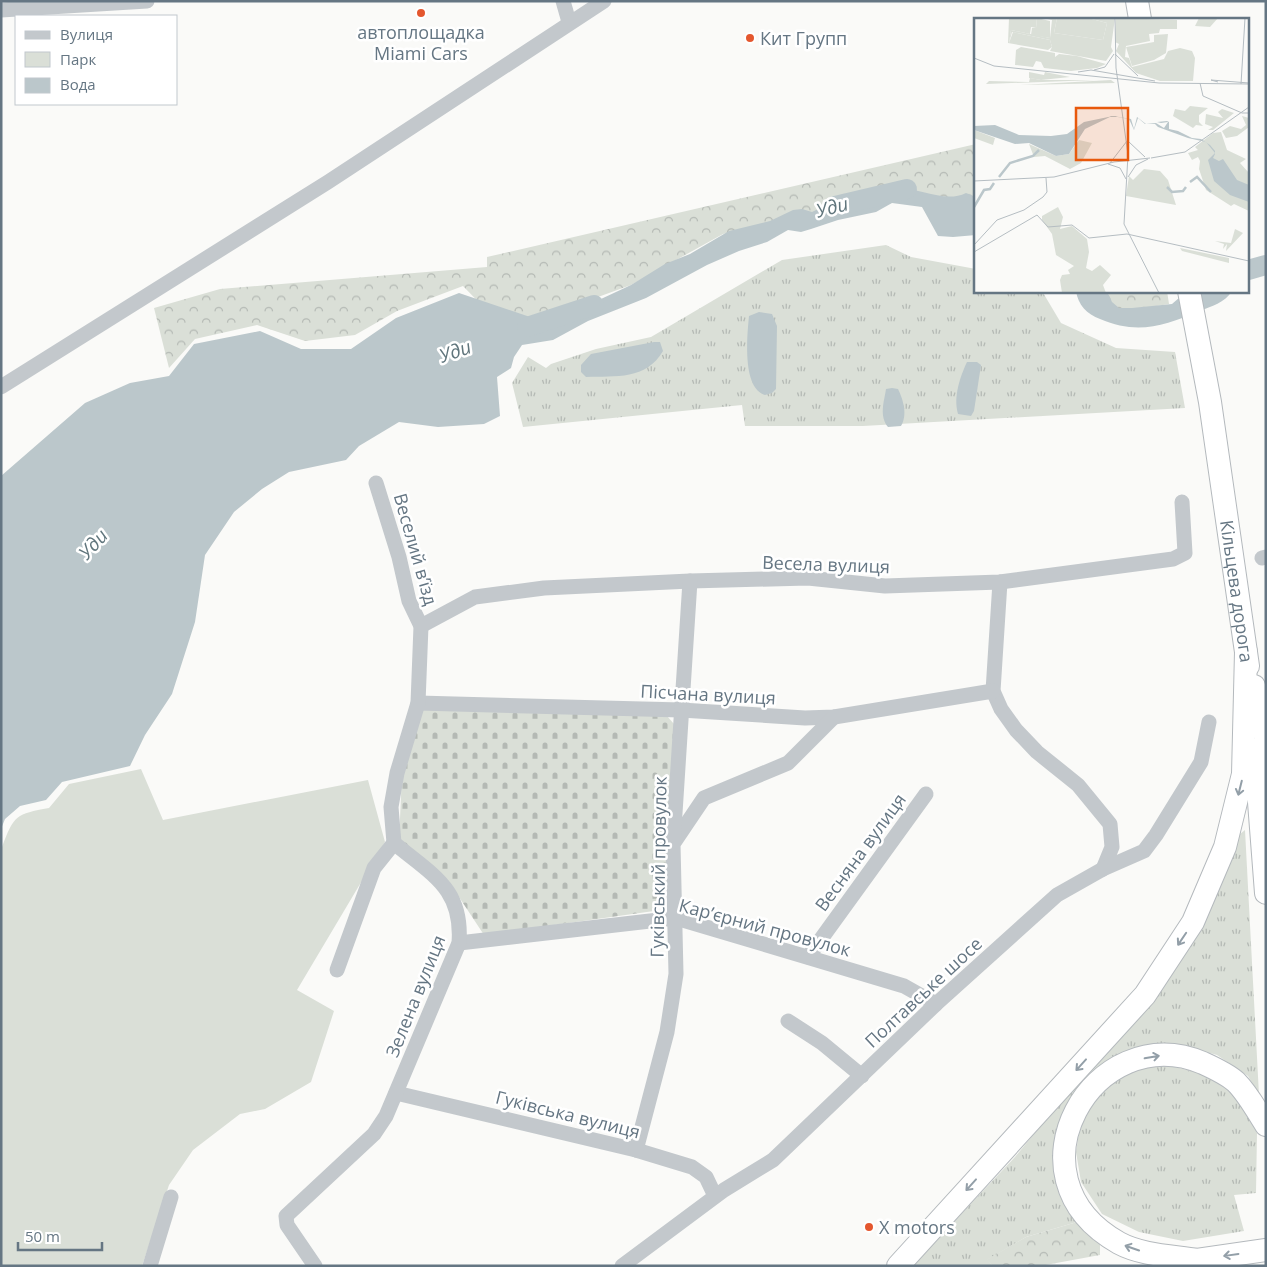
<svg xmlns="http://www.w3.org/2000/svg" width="1267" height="1267" viewBox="0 0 1267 1267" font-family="'Open Sans',sans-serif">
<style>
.grass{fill:url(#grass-tufts)}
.forest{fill:url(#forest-crowns)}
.cemetery{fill:url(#cemetery-stones)}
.park{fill:#dadfd7}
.water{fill:#bbc7cb}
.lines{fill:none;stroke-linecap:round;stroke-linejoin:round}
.river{stroke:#bbc7cb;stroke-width:20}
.highway-casing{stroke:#b4b9bd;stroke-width:24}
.minor{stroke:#c3c8cc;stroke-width:15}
.highway{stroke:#fff;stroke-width:22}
.oneway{stroke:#939fa8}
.poi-dot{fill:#e4572e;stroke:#fff;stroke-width:2}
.labels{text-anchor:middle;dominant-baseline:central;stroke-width:5;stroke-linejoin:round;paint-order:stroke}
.poi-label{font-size:18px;fill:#657683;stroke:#fff;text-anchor:start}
.street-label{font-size:18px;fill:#657683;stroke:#fff}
.water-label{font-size:19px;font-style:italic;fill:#60757c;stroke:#fff}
.inset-river{fill:none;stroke:#bbc7cb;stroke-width:2.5}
.inset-road{fill:none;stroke:#b5bdc2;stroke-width:1}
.view{fill:#e8590c;fill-opacity:0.15;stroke:#e8590c;stroke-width:2.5}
.inset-edge{fill:none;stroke:#657683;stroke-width:2.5}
</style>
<defs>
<pattern id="grass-tufts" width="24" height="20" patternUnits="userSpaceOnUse" patternTransform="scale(1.25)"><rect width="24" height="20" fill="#dadfd7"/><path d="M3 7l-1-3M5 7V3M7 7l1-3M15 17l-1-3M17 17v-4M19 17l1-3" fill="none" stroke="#b4b9b4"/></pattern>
<pattern id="forest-crowns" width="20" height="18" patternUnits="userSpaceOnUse" patternTransform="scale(1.25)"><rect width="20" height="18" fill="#dadfd7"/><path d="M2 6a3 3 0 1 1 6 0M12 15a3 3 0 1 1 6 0" fill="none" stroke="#b4b9b4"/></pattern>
<pattern id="cemetery-stones" width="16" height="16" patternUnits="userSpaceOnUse" patternTransform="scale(1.25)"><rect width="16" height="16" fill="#dadfd7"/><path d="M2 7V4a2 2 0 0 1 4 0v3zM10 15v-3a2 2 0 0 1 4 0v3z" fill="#b4b9b4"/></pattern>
</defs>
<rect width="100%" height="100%" fill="#fafaf8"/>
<g class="grass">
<path d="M886 245 911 257 976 269V291H1042L1061 323 1116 348 1175 352 1185 408 863 426H745L742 405 523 427 512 383 528 357 546 368 551 364 596 349 651 337 782 260Z"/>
<path d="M1245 830 1259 1095 1248 1076 1217 1055 1185 1046 1148 1047 1074 1106 1077 1222 1026 1237 987 1260 993 1266H912L1015 1157 1072 1088 1235 838Z"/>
<path d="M1155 1062 1219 1078 1249 1110 1257 1133 1256 1193 1234 1195 1244 1231 1183 1241 1139 1232 1102 1214 1081 1182 1076 1152 1080 1126 1091 1103 1108 1083Z"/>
</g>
<g class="forest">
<path d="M976 144V200L970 196 950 198 903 191 723 234 631 285 565 309 500 324 463 286 397 311 355 335 305 341 257 325 195 339 169 368 154 308 220 289 487 267V257Z"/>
<path d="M1108 291H1167L1169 304 1119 312 1110 305Z"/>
<path d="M1077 1222 1100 1240V1255L1040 1266H993L986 1260 1026 1237Z"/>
</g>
<path class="cemetery" d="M424 707 667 716 674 724 665 898 654 911 484 935 457 894 399 841 402 773Z"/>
<path class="park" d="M141 769 163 820 368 780 385 842 297 990 334 1011 311 1082 265 1109 240 1114 193 1150 169 1185 142 1266H1L2 847C14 815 16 814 49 808L69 784Z"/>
<g class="water">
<path d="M899 188C922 189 946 203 966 193L976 197V235L953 237 938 236 922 207 892 203 876 212 838 220 811 229 801 232 788 230 767 242 739 251 707 265 646 298 588 321 553 340 522 345 514 357 511 368 497 377 500 416 484 424 438 427 399 422 359 446 346 460 289 472 262 489 234 512 205 555 195 622 172 694 145 735 130 766 62 782 46 800 20 806 5 819 1 829V476L85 403 130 383 169 376 194 344 260 331 301 349H351L396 318 459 293 533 318 558 319 631 285 665 264 690 254 729 231 770 221 793 210 802 209 812 212 826 205 874 198Z"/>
<path d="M1076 291H1107L1112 302 1119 308H1132L1172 304 1187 291H1232C1225 303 1211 306 1200 311 1164 326 1137 335 1100 319 1087 314 1078 305 1076 291Z"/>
<path d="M759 312 772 314 777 326 776 389 772 393 765 395C742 388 747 337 749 316Z"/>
<path d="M654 342H660L663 351C646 380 616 376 586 377L581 372V365L591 354Z"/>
<path d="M967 362H977L981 365 974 411 971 416 958 414C953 397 960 377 967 362Z"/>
<path d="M892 388 898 389C903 399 908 415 901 426L888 427C879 416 884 402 886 389Z"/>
</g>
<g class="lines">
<g class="river">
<path d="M835 206 907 189"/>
<path d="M1248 270 1266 265"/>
<path d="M527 327 594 305"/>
</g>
<defs>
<g id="highway">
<path d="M1137 1 1140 19"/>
<path id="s1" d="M1189 291 1210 402 1248 666"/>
<path d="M1254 686 1266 739"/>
<path d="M1255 750 1266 893"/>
<path d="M1197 1260C1172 1256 1141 1255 1119 1243 1001 1177 1094 1017 1203 1063 1214 1068 1227 1074 1236 1082 1248 1094 1257 1111 1266 1125"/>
<path d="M1183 1262 1266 1250"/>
<path d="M898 1266 1145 995 1193 922 1225 847 1243 774 1246 652"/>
</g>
</defs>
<use href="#highway" class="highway-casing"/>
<g class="minor">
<path d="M563 1 569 22"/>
<path d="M1 10 147 1"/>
<path d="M1 387 328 182 604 1"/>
<path d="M1262 558 1266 557"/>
<path d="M1000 582 993 691 1001 709 1016 730 1037 752 1078 785 1110 824 1112 847 1103 869"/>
<path d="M421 626 475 597 544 588 690 581 808 578 885 586 1000 582 1173 559 1185 553 1182 502"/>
<path d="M418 703 681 710 805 718 834 717 993 691"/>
<path d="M675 841 704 798 788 763 834 717"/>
<path d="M459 943 676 918 904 986 936 1004"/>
<path d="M808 957 926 794"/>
<path d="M337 970 374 868 394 843"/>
<path d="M788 1021 822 1043 862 1076"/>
<path d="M396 1093 636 1150 692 1167 706 1177 715 1196"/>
<path d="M636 1150 667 1032 676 974 673 844 690 581"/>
<path d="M150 1266 171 1197"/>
<path d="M315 1266 287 1225 286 1216 374 1134 386 1116 459 943C463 888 432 875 394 843L391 807 397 773 418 703 421 626 409 601 399 557 376 483"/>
<path d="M622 1266 724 1190 773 1160 936 1004 1057 895 1103 869 1144 851 1156 835 1201 762 1209 722"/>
</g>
<use href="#highway" class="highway"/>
</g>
<defs><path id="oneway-shaft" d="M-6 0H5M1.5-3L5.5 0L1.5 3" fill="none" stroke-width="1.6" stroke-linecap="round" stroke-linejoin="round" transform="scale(1.25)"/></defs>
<g class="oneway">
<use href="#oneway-shaft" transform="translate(1240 788) rotate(104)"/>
<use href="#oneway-shaft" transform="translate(1182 939) rotate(124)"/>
<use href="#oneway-shaft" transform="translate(1152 1057) rotate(-10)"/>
<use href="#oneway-shaft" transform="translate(1081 1065) rotate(132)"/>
<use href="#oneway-shaft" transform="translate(971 1185) rotate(132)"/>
<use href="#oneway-shaft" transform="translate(1132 1248) rotate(-161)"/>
<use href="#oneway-shaft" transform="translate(1231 1255) rotate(172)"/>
</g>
<g class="poi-dot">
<circle cx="421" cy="13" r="5"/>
<circle cx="750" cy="38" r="5"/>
<circle cx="869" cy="1227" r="5"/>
</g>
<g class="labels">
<g class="poi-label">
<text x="421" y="32" text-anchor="middle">автоплощадка<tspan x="421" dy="21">Miami Cars</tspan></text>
<text x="760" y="38">Кит Групп</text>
<text x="879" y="1227">Х motors</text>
</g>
<g class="street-label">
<text transform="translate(416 549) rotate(74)">Веселий в’їзд</text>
<text transform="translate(826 564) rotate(2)">Весела вулиця</text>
<text stroke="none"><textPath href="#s1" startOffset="304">Кільцева дорога</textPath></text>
<text transform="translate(708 694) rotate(3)">Пісчана вулиця</text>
<text transform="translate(860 852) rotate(-54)">Весняна вулиця</text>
<text transform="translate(658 867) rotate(-89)">Гуківський провулок</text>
<text transform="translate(765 927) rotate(15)">Кар’єрний провулок</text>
<text transform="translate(923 992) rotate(-43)">Полтавське шосе</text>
<text transform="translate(415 996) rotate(-68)">Зелена вулиця</text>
<text transform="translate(568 1114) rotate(14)">Гуківська вулиця</text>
</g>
<g class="water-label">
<text transform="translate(832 207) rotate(-14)">Уди</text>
<text transform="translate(455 351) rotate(-19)">Уди</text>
<text transform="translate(93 544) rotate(-48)">Уди</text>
</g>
</g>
<g transform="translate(974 18)">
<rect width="275" height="275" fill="#fafaf8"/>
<path d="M83 0H114L133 5 129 22 80 15ZM194 16 192 35 180 42 158 48 152 29 180 24V17ZM248 91 260 95 239 112H234L239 109 231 106 232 96 249 100 244 94Z" fill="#dadfd7"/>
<path d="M69 0H83L80 15 129 22 133 5 114 0H141L137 29 139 33 132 43 76 33 78 29 76 22 38 14 35 25 37 12 76 20 78 2ZM142 0 203 2V11H186L185 15 175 16 176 23 152 28 151 39 155 40 158 49 190 41 194 33 206 30 218 33 221 40 219 63H186L162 55 142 33 145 26 141 24ZM225 0H244L236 9 221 8ZM47 29 81 35V39L85 36 103 38 132 46 123 50 97 53 70 50 67 44 62 43 59 49 41 47 42 32ZM55 54 70 57 71 54 96 59 67 62 55 60ZM137 62 141 65 46 67ZM216 88 234 90 225 97V104L229 108 222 107 219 110 199 98 201 91 211 93ZM0 112 21 120 19 127 0 120ZM84 189 89 199 86 211 98 208 113 221 115 234 112 250 118 253 126 247 137 257 129 267 132 275H88L86 262 88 257 96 256 94 252 100 248 82 237 78 216 68 202V198Z" fill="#dadfd7"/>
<path d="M268 98 275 100V109L263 118 252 120 248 113 256 108 267 111 272 107Z" fill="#dadfd7"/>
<path d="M63 0 76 3V20L57 17 58 10H62Z" fill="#dadfd7"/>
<path d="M56 60 67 62H121L12 66 15 63 55 64ZM247 114 253 132 272 141 266 145 275 155V193L260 186 257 188 232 172 225 151 226 143 224 139 218 142 214 135 224 132 221 129 239 115ZM105 122 118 125 107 145 96 151 71 138 60 139 55 126 82 138 95 136ZM261 211 269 215 252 233 253 226 249 231 250 226 241 223 257 225ZM206 230 255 240V245L208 233Z" fill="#dadfd7"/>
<path d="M35 0H63L62 10 57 9 56 16 37 12 35 25 39 14 76 22 78 29 74 32 34 25ZM170 151 186 153 194 162 202 187 152 178 155 158 159 162Z" fill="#dadfd7"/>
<path d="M138 98 111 111 95 136 82 138 55 125 41 126 0 112V108L21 107 45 117 77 118 93 116 110 104 139 98 157 101 160 111 163 99 172 106 182 105 190 110 194 104 187 105 183 104 193 103 195 104V111L204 113 218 120 227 121 236 127 241 133V136L239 140 245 143 249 141 263 162 275 167V184L256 177 240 163 234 142 241 135 232 124 214 120 184 109 181 106H171L164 100 160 112 155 101Z" fill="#bbc7cb"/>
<path class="inset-river" d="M25 159 36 145 59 138 65 132M216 164 223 159 237 174M193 169 198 174 209 173 212 169M0 189 10 172 16 171 20 165"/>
<path class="inset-road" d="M141 0 142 50 154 137 150 206 185 275M141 36 164 58M0 40 20 48 185 65 275 66M120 52 131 49 140 36M104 54 117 52 181 63M244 64 237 62 275 65M226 65 229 78 268 95H275M267 66 271 0M155 124 171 139M177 140 211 134 275 89M136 145 153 123M134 146 146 150 152 161M154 159 162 147 174 141M0 163 80 159 140 144 176 140M153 216 275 243M0 227 23 202 50 192 69 179 73 174 72 160M0 234 63 197 74 209 98 207 115 220 153 216"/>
<path class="view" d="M102 90H154V142H102Z"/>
<rect width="275" height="275" class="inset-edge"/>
</g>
<rect width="1267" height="1267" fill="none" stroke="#657683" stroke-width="5"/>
<rect x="15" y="15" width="162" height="90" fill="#ffffff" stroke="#c1c8cd"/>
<rect x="25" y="31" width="25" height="8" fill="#c3c8cc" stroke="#c1c8cd"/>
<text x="60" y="40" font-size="15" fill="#657683">Вулиця</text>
<rect x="25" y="52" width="25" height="15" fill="#dadfd7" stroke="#c1c8cd"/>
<text x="60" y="65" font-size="15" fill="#657683">Парк</text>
<rect x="25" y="78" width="25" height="15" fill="#bbc7cb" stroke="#c1c8cd"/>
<text x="60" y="90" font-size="15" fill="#657683">Вода</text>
<path d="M18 1242v8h84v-8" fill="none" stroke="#657683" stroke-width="2.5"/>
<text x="25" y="1242" font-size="15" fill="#657683" stroke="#ffffff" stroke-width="4" paint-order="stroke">50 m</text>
</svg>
